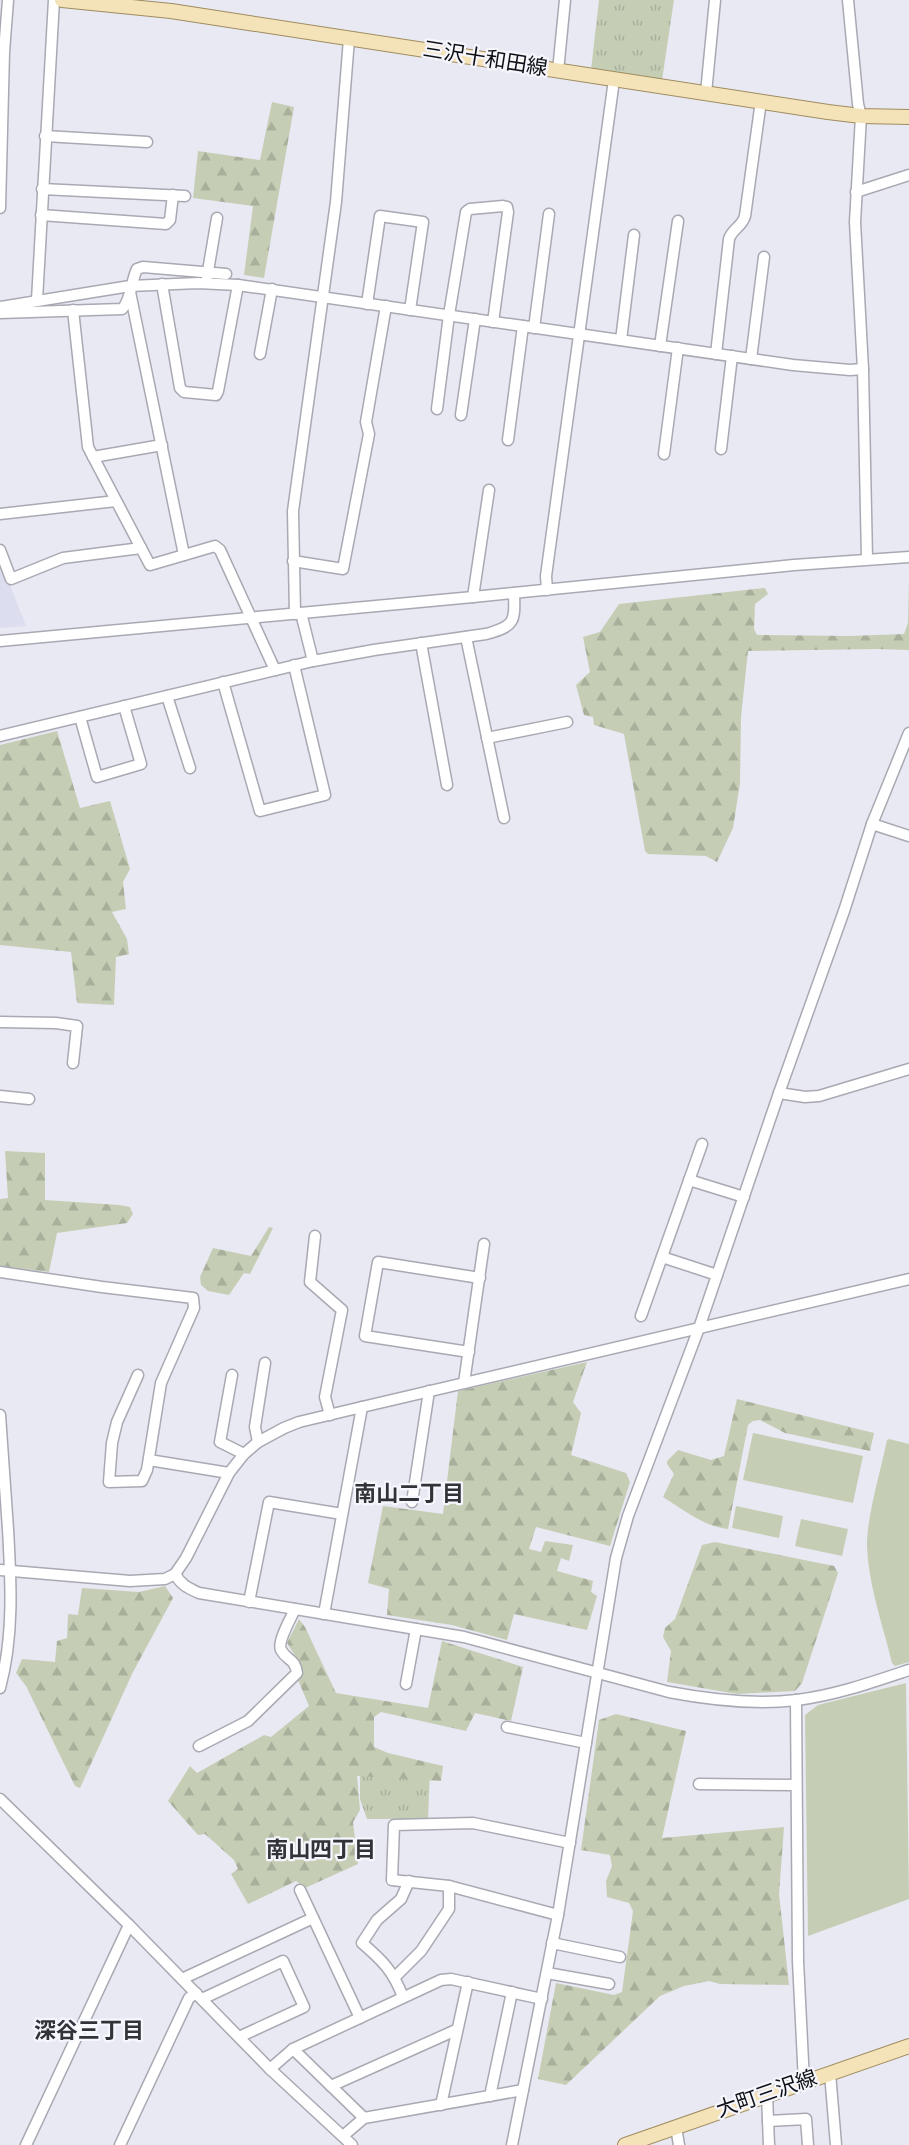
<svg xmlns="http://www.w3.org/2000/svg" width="909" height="2145" viewBox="0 0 909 2145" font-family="Overpass,'Noto Sans JP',sans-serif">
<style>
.built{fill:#dcddee}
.grass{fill:url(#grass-tufts)}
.forest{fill:url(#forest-firs)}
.pitch{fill:#c5ceb5}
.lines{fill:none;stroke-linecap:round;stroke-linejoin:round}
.minor-casing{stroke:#a8a9b2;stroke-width:13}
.major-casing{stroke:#9f8c60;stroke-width:16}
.minor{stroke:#fff;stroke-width:10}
.major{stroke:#f4e2b8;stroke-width:14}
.labels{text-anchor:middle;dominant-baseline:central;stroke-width:4.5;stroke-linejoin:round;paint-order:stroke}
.street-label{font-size:21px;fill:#0f1013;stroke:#f6f6fe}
.neighbourhood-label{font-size:22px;font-weight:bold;fill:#323239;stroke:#f6f6fe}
</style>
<defs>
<pattern id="grass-tufts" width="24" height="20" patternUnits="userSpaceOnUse" patternTransform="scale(1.5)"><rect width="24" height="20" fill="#c5ceb5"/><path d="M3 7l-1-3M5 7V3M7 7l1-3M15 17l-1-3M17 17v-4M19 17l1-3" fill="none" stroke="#a8b09b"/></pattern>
<pattern id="forest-firs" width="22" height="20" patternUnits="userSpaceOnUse" patternTransform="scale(1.5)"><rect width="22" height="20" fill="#c5ceb5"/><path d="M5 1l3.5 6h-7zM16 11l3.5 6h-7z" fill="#a8b09b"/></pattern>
</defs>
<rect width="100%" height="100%" fill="#e8e9f2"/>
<path class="built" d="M0 560 26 626 0 628Z"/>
<g class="grass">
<path d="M599 0H674L662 80 591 70Z"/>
<path d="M360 1756 430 1769 428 1819H367L360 1799Z"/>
</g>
<g class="forest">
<path d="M272 102 294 107 264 278 244 275 253 206 193 198 198 151 260 160Z"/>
<path d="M909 581V650L876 649 748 651 741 717 740 783 733 828 717 862 706 856 648 854 645 851 624 734 594 725 593 717 584 715 576 685 590 672 583 637 600 632 619 604 765 588 768 594 755 604 754 629 757 635 850 636 904 634 908 623Z"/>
<path d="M57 731 80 808 110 801 130 869 123 882 126 909 112 912 127 939 129 954 116 957 114 1005 77 1003 71 952 0 945V745Z"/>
<path d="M5 1151 45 1153V1200L119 1205 130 1207 133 1214 127 1223 57 1233 49 1272 0 1266V1199L8 1198Z"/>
<path d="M269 1227 273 1228 250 1274 244 1273 229 1295 208 1291 201 1285 200 1277 213 1248 251 1256Z"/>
<path d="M587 1362 573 1402 581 1413 571 1455 626 1473 630 1482 610 1546 536 1527 529 1549 541 1552 545 1541 573 1545 569 1561 561 1558 557 1571 593 1581 591 1592 597 1596 587 1630 514 1614 507 1640 452 1625 387 1615 389 1589 368 1583 383 1506 443 1514 458 1391Z"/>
<path d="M737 1399 874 1433 870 1451 785 1433 760 1420 753 1421 748 1425 728 1529C705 1527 682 1509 663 1497L674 1474 667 1464V1461L678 1450 711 1460 724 1456Z"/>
<path d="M715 1542 834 1566 838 1573 802 1683 795 1691 737 1694 667 1682 671 1651 663 1637 665 1628 675 1619 702 1545Z"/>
<path d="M165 1586 173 1598 133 1672 80 1788 75 1786 26 1686 16 1673 22 1659 55 1662 57 1641 67 1638 68 1614 78 1615 82 1588 139 1592Z"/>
<path d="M299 1619 305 1627 336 1693 428 1708 442 1641 523 1667 511 1721 475 1713 466 1731 381 1712 374 1717V1747L388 1753 443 1766 441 1781 357 1776 360 1810 353 1822 358 1864 305 1888 296 1881 248 1904 231 1874 238 1869 234 1860 205 1834 198 1835 168 1801 190 1766 197 1773 264 1735 271 1737 309 1706 298 1680 302 1675 299 1662 287 1643Z"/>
<path d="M616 1714 686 1731 662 1838 784 1827 779 1894 789 1985 720 1984 709 1981 684 1986 660 1996 566 2085 538 2079 556 1983 614 1995 622 1992 633 1911 629 1903 607 1897 606 1881 612 1866 610 1855 581 1850 599 1720Z"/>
</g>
<g class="pitch">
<path d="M753 1433 863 1456 853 1503 743 1480Z"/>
<path d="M889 1439 909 1444V1662L895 1666 892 1663C883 1625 868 1584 867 1545 867 1515 881 1470 887 1440Z"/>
<path d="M736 1506 783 1516 779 1538 732 1528Z"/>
<path d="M801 1519 848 1529 842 1556 795 1546Z"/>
<path d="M906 1683 909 1899 808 1936 805 1715 818 1705Z"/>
</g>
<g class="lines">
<defs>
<g id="minor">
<path d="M848 0 858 104 861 116 855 222 863 369 867 559"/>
<path d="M558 71 565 0"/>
<path d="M706 93 715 0"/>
<path d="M45 136 147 142"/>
<path d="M42 189 185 196"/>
<path d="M856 192 909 175"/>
<path d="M0 208 4 52 8 0"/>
<path d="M41 215 166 224 170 220 173 195"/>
<path d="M207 277 217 218"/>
<path d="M162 284 180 388 184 392 216 395 218 391 238 285"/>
<path d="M130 292 184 555"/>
<path d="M37 300 54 0"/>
<path d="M367 304 380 216 423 222 410 310"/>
<path d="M0 307 130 286 198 283 238 285 793 365 850 370 863 369"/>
<path d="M73 310 88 447 141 548 150 565 215 546 220 550 275 670"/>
<path d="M0 313 122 309C131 301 131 281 137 269L143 267 226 274"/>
<path d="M534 328 549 214"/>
<path d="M621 340 634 235"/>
<path d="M660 346 678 221"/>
<path d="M260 354 272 289"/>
<path d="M716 354 729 239C732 229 742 227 745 216L761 101"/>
<path d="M751 359 764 257"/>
<path d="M437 409 449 315 466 212 470 209 503 206 507 207 508 212 493 322"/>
<path d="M461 415 475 319"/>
<path d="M508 440 523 326"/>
<path d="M721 449 732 356"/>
<path d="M664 454 678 348"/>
<path d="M93 457 162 445"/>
<path d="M0 514 116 501"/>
<path d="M0 550 11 579 63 558 141 548"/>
<path d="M293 561 343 569 369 434 366 422 386 306"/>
<path d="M547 590 546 576 614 80"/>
<path d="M473 597 489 490"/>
<path d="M301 613 313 661"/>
<path d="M295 614 293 511 336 202 349 39"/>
<path d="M466 637 504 818"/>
<path d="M0 641 473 597 794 565 909 557"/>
<path d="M421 643 447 785"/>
<path d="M223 682 260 811 325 795 294 665"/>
<path d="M167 696 190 768"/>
<path d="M80 717 97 777 141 764 124 706"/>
<path d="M0 736 313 661 374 650 486 634C515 626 515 622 514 593"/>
<path d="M487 738 567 722"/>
<path d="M872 824 909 836"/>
<path d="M0 1022 56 1023 77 1026 73 1063"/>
<path d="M779 1093 805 1097 819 1096 909 1069"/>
<path d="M0 1096 29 1099"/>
<path d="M689 1180 744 1197"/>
<path d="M315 1236 310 1282 342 1310 325 1397 330 1415"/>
<path d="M662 1257 717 1275"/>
<path d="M0 1272 102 1287 193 1298 194 1308 161 1383 147 1470 142 1481 109 1482 112 1443 117 1422 138 1375"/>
<path d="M641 1316 702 1144"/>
<path d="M469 1352 365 1336 378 1262 480 1278"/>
<path d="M232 1375 220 1442 244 1454"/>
<path d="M464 1383 484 1244"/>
<path d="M0 1415C3 1453 5 1491 8 1529 11 1582 14 1636 0 1688"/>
<path d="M258 1442 255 1427 265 1363"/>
<path d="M149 1460 229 1473"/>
<path d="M412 1502 429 1391"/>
<path d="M0 1570 130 1581 165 1579 175 1574 186 1558 229 1473 244 1454 258 1442 284 1428 299 1422 362 1407 909 1279"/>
<path d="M175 1574C181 1585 188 1588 199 1593L464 1637 669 1692C711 1700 754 1705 797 1700 836 1695 873 1682 909 1670"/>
<path d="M249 1602 269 1502 342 1514"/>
<path d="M324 1614 362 1407"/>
<path d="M406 1684 416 1629"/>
<path d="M796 1700 798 1961 804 2082"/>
<path d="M507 1727 586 1743"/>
<path d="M199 1746 248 1721 297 1673C295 1658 287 1661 281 1650 277 1642 291 1618 295 1609"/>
<path d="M699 1784 796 1785"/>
<path d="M0 1799 129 1925 270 2069 352 2145"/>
<path d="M300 1890 360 2018"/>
<path d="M558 1915 449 1886 392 1880 394 1825 473 1823 570 1843"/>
<path d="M552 1943 620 1957"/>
<path d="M547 1973 609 1984"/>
<path d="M395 1977 421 1951 449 1909V1886"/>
<path d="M182 1979 313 1918"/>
<path d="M403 1997C393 1971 383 1961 362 1943L377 1920 401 1899 409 1881"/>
<path d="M202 1999 283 1961 304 2007 239 2037"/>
<path d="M293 2049 364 2118"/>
<path d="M270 2069 293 2049 441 1980 451 1979 542 1999"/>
<path d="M830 2073 836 2145"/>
<path d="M331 2086 456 2030"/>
<path d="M767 2095 769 2145"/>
<path d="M490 2096 512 1992"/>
<path d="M441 2105 468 1982"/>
<path d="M768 2121 806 2119 808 2145"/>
<path d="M676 2127 679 2145"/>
<path d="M343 2136 364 2118 523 2090"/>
<path d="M26 2145 129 1925"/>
<path d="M120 2145 189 1998 196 1993"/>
<path d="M512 2145 558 1915 616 1558 628 1516 699 1328 779 1093 844 911 872 824 909 733"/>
</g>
<g id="major">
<path d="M62 0 171 11 828 112 861 116 909 117"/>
<path d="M625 2145 909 2046"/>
</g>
</defs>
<use href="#minor" class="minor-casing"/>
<use href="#major" class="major-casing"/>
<use href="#minor" class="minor"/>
<use href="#major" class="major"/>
</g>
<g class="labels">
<g class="street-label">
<text transform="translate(485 60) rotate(9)">三沢十和田線</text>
<text transform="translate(767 2095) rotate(-19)">大町三沢線</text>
</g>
<g class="neighbourhood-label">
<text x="409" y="1495">南山二丁目</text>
<text x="321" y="1851">南山四丁目</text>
<text x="89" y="2032">深谷三丁目</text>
</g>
</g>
</svg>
